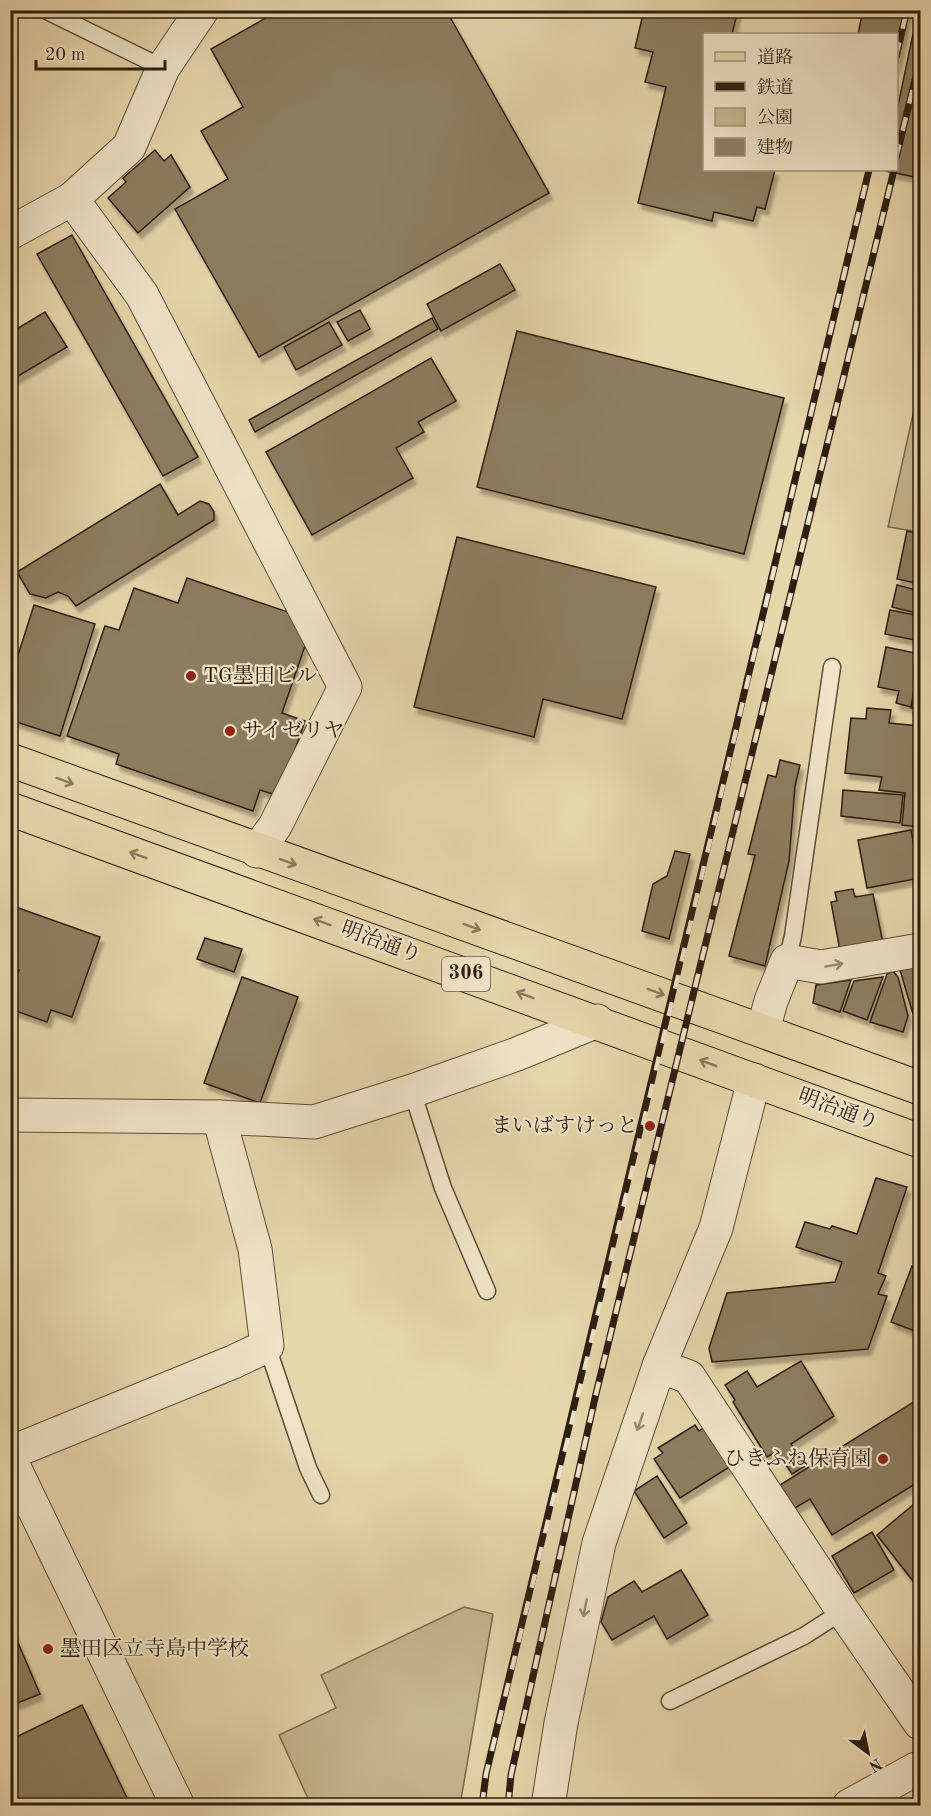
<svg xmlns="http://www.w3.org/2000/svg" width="931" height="1816" viewBox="0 0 931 1816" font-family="'Old Standard TT','Noto Serif JP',serif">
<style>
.park{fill:#c7b791;stroke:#7a6a51;stroke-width:1.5}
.building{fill:#8d7e61;stroke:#2d1e11;stroke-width:1.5;filter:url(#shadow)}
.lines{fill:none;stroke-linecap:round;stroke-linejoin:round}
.lane-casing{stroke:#5b4c38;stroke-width:19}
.street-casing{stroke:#5b4c38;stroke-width:35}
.primary-casing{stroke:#2d1e11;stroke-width:35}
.lane{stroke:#efe4c8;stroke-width:16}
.street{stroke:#efe4c8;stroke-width:33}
.primary{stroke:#e6d6ab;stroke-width:33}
.rail-casing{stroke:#2d1e11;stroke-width:7}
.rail{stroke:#efe4c8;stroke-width:4.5;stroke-dasharray:14;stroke-linecap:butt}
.oneway{stroke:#8a7a5e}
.oneway2{stroke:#988b76}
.poi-dot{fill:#8f2418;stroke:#efe4c8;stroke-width:2}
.labels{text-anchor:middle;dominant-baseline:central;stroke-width:4.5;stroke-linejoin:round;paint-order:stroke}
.shield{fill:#efe4c8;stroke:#675948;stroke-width:1.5}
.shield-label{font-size:20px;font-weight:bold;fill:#2d1e11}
.poi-label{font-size:21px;fill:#2d1e11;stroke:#efe4c8;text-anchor:start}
.street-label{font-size:21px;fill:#2d1e11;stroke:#efe4c8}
</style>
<defs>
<filter id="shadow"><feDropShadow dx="3.5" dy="6" stdDeviation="1.5" flood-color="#0004"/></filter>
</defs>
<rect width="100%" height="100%" fill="#e6d6ab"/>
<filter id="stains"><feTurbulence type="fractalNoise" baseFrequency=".00333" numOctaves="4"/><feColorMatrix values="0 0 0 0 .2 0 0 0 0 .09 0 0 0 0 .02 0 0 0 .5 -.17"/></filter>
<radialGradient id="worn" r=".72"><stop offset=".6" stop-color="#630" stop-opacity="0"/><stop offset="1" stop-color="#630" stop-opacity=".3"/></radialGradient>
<g class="park">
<path d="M920 383V532L888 527Z"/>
<path d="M464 1607 493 1614 460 1805H311L279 1735 336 1708 321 1675Z"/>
</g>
<g class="building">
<path d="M280 10H446L549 193 259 357 175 209 228 179 201 131 243 107 211 49Z"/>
<path d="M644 10H738L732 34H704V170H775L765 209 757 207 753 221 714 212 712 221 638 203 666 87 645 82 653 52 635 48Z"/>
<path d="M863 10H909L896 70V34H858Z"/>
<path d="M918 10H920V178L885 171 896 170V115Z"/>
<path d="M155 150 164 161 171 155 190 187 138 233 108 198 126 182 123 178Z"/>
<path d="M72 235 198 457 163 476 37 254Z"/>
<path d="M500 264 515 290 441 331 427 304Z"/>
<path d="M360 310 370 329 348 341 337 322Z"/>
<path d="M45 312 67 347 10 381V333Z"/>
<path d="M432 318 438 329 255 432 249 420Z"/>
<path d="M329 322 342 345 296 370 284 347Z"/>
<path d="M517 331 784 398 744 554 477 487Z"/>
<path d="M431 358 456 401 418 422 424 432 396 448 413 478 312 535 266 452Z"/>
<path d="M160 484 178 515 200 501 209 504 214 512V520L76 606 68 596 58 592 46 598 30 594 17 572Z"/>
<path d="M907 531 920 534V584L897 579Z"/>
<path d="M457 537 656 587 622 719 543 699 534 737 414 707Z"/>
<path d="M187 578 297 615 307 640 282 713 305 721 279 796 260 790 253 811 116 764 119 754 67 736 105 626 119 630 134 588 178 603Z"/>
<path d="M897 585 920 591V614L892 607Z"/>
<path d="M34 605 95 624 60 736 10 720V680Z"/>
<path d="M890 610 920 616V641L885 634Z"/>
<path d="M886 647 920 654 911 707 896 703 899 691 878 687Z"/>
<path d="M920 667V710L911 708Z"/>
<path d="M867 708 891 710 889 723 920 726V827L902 825 905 793 879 790 882 777 845 773 851 718 866 719Z"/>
<path d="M780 760 800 765 795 786 789 861 765 966 729 956 755 855 748 854 768 775 776 777Z"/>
<path d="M843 790 903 795 900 823 841 816Z"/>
<path d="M911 830 920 878 867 888 858 840Z"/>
<path d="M675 851 690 854 669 939 642 931 653 884 667 876Z"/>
<path d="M853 889 855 897 873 894 883 943 840 951 831 902 837 901 835 892Z"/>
<path d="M10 905 100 937 72 1017 51 1010 47 1022 10 1009V994L19 970 10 967Z"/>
<path d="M205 938 242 949 234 972 197 959Z"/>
<path d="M920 966V1012L913 1014 900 970Z"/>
<path d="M893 971 898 977 908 1016 903 1032 870 1022 887 974Z"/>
<path d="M242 977 298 997 260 1103 204 1083Z"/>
<path d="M883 977 867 1020 843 1011 854 981Z"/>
<path d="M851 980 840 1012 813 1003 816 985Z"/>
<path d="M876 1178 907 1187 878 1273 886 1276 878 1294 887 1296 868 1349 712 1362 709 1348 727 1293 835 1282 842 1262 796 1247 805 1222 830 1229 832 1226 857 1234Z"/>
<path d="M912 1266 920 1269V1333L891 1322Z"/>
<path d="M801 1361 834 1416 791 1444 805 1466 792 1474 777 1451 767 1457 733 1402 735 1400 725 1385 747 1371 757 1387Z"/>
<path d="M920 1398V1481L832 1535 810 1499 795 1508 780 1485Z"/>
<path d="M695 1425 699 1431 706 1426 731 1466 680 1498 654 1459 663 1453 658 1448Z"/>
<path d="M657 1476 687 1523 664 1538 634 1491Z"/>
<path d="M920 1499V1590L877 1535Z"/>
<path d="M872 1532 894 1570 854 1593 832 1556Z"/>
<path d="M681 1570 708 1615 667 1639 654 1616 612 1640 601 1622 608 1597 634 1581 642 1592Z"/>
<path d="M10 1624 40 1694 10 1706Z"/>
<path d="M82 1705 131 1806H10V1740Z"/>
</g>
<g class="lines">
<defs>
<g id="lane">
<path d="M45 10 163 68"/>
<path d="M787 961 793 936 832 667"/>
<path d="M412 1091 443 1188 487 1291"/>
<path d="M267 1346 308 1468 321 1495"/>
<path d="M670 1701 804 1636 843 1611"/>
</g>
<g id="street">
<path d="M202 10 163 68 129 147 72 199 142 295 345 687 275 826 257 851"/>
<path d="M10 233 72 199"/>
<path d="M763 1030 771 1001 787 961 821 967 920 950"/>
<path d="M754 1080 716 1228 659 1366 689 1377 843 1611 920 1723"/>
<path d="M10 1115 219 1117 314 1122 412 1091 517 1054 597 1021"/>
<path d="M10 1453 233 1362 267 1346 255 1249 219 1117"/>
<path d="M10 1459 178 1806"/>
<path d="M548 1806 561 1723 599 1543 659 1366"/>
<path d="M849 1806 916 1769H920"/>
</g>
<g id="primary">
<path d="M10 760 920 1088"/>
<path d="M10 809 920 1141"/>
</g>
</defs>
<use href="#lane" class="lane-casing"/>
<use href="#street" class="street-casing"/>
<use href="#primary" class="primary-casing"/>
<use href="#lane" class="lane"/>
<use href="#street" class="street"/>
<use href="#primary" class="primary"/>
<defs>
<g id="rail">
<path d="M896 56 907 10"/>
<path d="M896 158 920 59"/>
<path d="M482 1806 486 1774C618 1240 741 704 869 170"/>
<path d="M508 1806 511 1775 595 1398 894 170"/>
</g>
</defs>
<use href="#rail" class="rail-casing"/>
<use href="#rail" class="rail"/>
</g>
<defs><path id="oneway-shaft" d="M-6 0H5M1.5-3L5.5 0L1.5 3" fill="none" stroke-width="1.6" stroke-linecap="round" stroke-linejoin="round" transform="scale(1.5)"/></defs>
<g class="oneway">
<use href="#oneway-shaft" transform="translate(65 781) rotate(20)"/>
<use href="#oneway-shaft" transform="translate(138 855) rotate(-160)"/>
<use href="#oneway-shaft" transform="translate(288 862) rotate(20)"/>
<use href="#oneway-shaft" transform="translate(322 922) rotate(-160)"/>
<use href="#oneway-shaft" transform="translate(472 927) rotate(20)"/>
<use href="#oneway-shaft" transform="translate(656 992) rotate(20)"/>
<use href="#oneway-shaft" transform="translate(525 995) rotate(-160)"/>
<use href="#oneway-shaft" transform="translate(708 1063) rotate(-159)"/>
</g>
<g class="oneway2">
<use href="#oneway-shaft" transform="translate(834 965) rotate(-10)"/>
<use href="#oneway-shaft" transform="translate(640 1422) rotate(109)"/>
<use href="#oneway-shaft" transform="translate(585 1608) rotate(102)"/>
</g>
<g class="poi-dot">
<circle cx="191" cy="676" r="6"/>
<circle cx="230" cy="731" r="6"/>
<circle cx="650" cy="1126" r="6"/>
<circle cx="883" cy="1459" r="6"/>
<circle cx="48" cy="1649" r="6"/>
</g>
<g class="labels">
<rect class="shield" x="442" y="957" width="48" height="34" rx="4.5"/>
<g class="shield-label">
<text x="466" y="974">306</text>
</g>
<g class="poi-label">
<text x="203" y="676">TG墨田ビル</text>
<text x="242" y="731">サイゼリヤ</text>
<text x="638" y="1126" text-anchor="end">まいばすけっと</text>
<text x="871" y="1459" text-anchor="end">ひきふね保育園</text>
<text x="60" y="1649">墨田区立寺島中学校</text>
</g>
<g class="street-label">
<text transform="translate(381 943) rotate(20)">明治通り</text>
<text transform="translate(838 1110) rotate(20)">明治通り</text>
</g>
</g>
<rect width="931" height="1816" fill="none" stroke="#e6d6ab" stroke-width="36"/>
<rect x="12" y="12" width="907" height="1792" fill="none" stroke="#2d1e11" stroke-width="3"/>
<rect x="18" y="18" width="895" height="1780" fill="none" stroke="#2d1e11" stroke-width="1.5"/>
<rect x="703" y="33" width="195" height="138" fill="#efe4c8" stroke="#a1957f" stroke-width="1.5"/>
<rect x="715" y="52" width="30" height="9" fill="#e6d6ab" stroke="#a1957f" stroke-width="1.5"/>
<text x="757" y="63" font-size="18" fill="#2d1e11">道路</text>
<rect x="715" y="82" width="30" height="9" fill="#2d1e11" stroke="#a1957f" stroke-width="1.5"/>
<text x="757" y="93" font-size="18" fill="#2d1e11">鉄道</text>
<rect x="715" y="108" width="30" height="18" fill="#c7b791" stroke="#a1957f" stroke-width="1.5"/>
<text x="757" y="123" font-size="18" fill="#2d1e11">公園</text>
<rect x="715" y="138" width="30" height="18" fill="#8d7e61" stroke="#a1957f" stroke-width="1.5"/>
<text x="757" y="153" font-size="18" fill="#2d1e11">建物</text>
<g transform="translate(868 1753) rotate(148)" stroke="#efe4c8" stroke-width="4.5" paint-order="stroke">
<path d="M0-4.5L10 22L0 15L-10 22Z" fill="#2d1e11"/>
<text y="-9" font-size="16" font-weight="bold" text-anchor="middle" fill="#2d1e11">N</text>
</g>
<path d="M36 60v9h129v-9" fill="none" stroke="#2d1e11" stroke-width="3"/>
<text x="45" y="60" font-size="18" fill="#2d1e11" stroke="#efe4c8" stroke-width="4.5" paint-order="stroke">20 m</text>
<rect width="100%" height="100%" filter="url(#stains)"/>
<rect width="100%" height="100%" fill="url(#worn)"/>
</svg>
